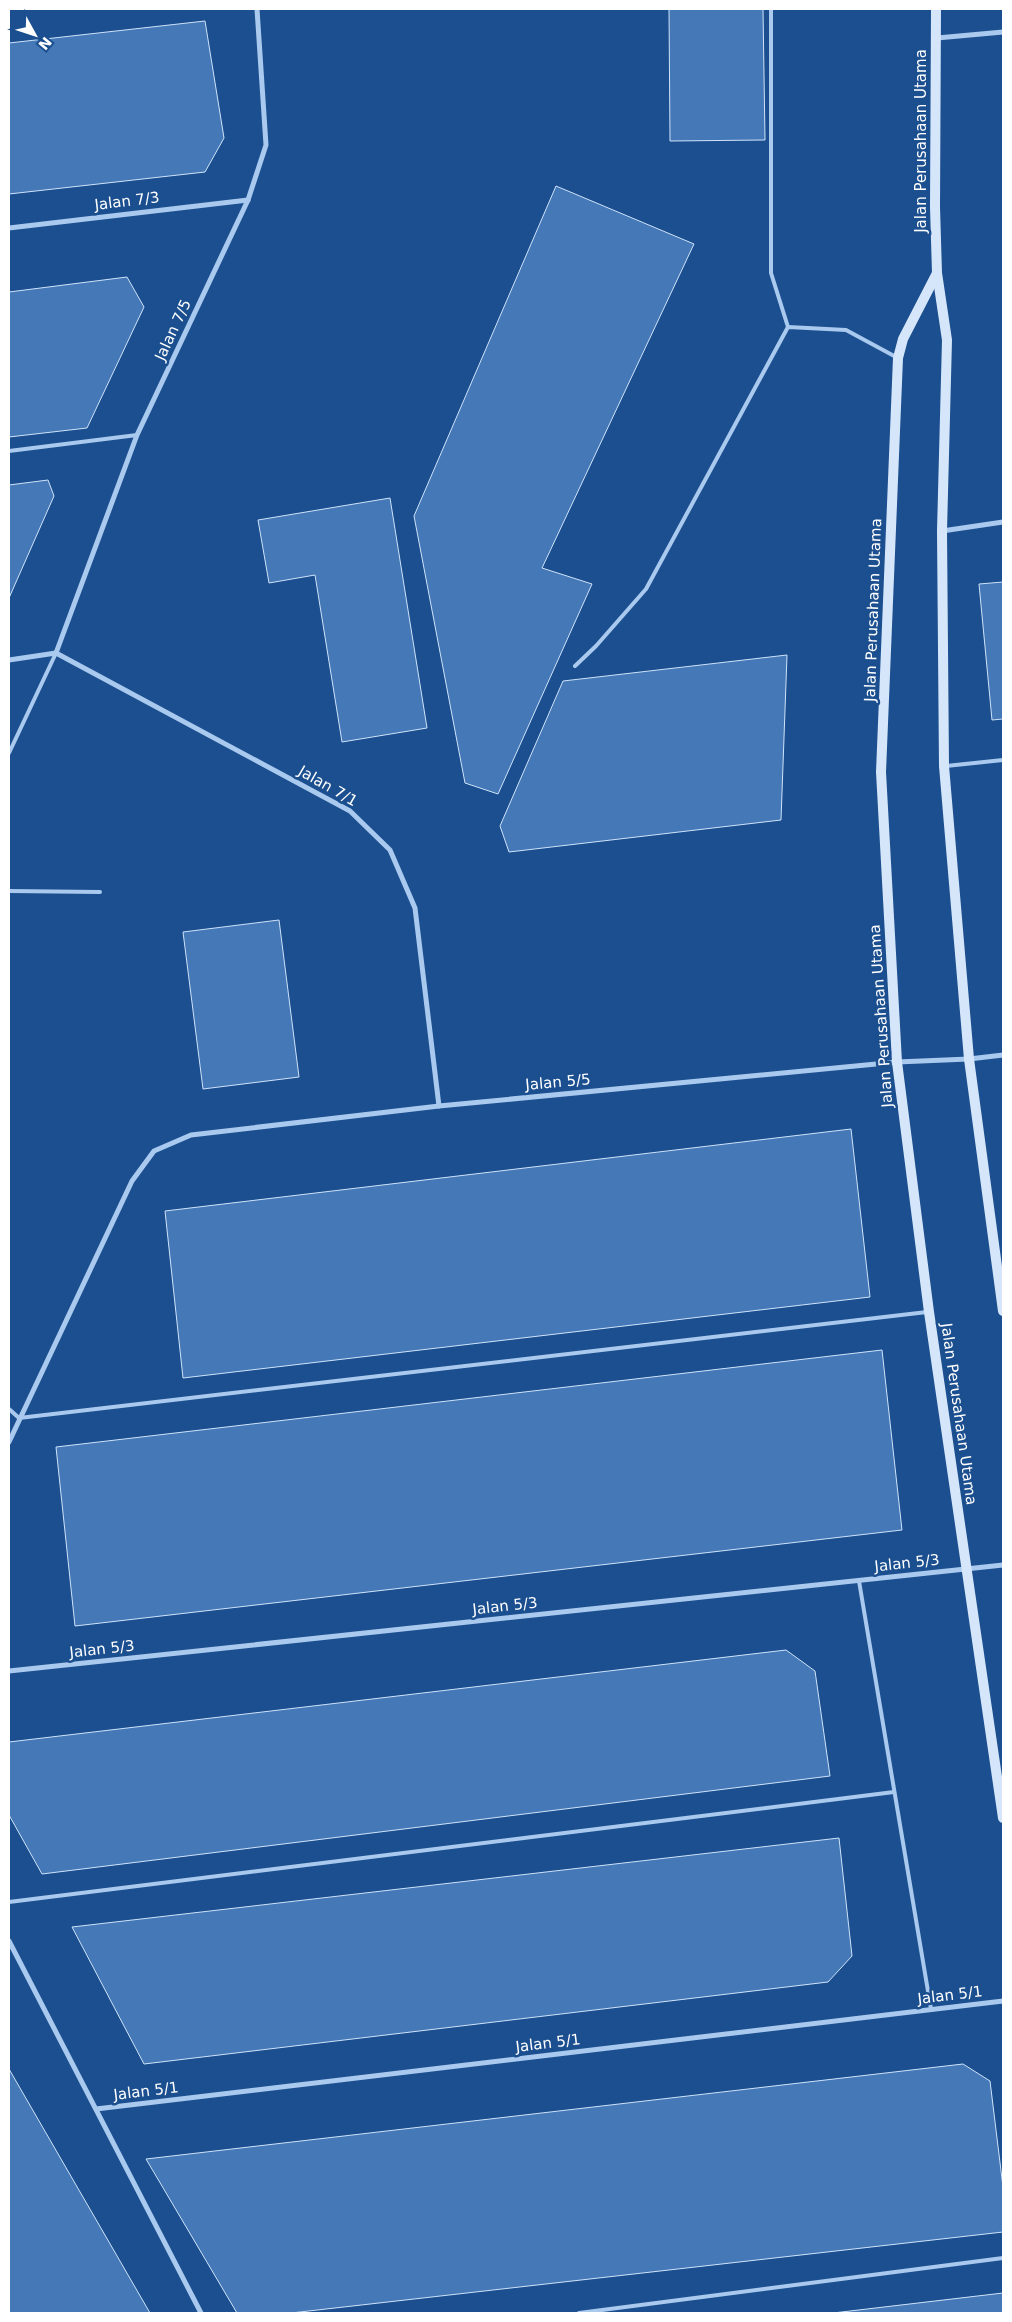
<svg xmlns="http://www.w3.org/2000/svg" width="1012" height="2322" viewBox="0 0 1012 2322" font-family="'DejaVu Sans',sans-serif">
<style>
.building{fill:#4478b7;stroke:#cfe3fa}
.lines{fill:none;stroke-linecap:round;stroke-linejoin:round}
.lane{stroke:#a9c9ee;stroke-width:4}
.street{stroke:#a9c9ee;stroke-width:5}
.secondary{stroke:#d6e6fa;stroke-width:10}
.labels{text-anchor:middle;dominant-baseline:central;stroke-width:5;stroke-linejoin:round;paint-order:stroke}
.street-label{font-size:15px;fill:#fff;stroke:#1b4f8f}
</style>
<rect width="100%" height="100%" fill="#1b4f8f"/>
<g class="building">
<path d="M669 9H763L765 140 670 141Z"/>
<path d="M205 21 224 138 205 172 9 194V43Z"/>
<path d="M556 186 694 244 542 568 592 584 498 794 465 783 414 516Z"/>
<path d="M127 277 144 307 87 428 9 437V292Z"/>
<path d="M48 480 54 496 9 598V485Z"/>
<path d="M390 498 427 728 342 742 315 575 269 583 258 520Z"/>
<path d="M1003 582V719L992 720 979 584Z"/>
<path d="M787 655 781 820 509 852 500 826 563 681Z"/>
<path d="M279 920 299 1077 203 1089 183 932Z"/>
<path d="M851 1129 870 1297 183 1378 165 1211Z"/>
<path d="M882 1350 902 1530 75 1626 56 1447Z"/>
<path d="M786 1650 815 1671 830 1776 42 1874 9 1815V1742Z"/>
<path d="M839 1838 852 1956 828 1982 144 2064 72 1927Z"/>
<path d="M963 2064 990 2081 1003 2187V2232L291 2313H237L146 2159Z"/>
<path d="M9 2069 150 2313H9Z"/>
<path d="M1003 2293V2313H833Z"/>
</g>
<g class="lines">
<g class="lane">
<path d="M771 9V273L788 327"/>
<path d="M9 451 137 435"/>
<path d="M575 666 596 646 646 589 788 327 846 330 896 357"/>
<path d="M9 753 56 653"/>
<path d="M946 766 1003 760"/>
<path d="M9 891 100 892"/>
<path d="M9 1409 19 1418 927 1312"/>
<path d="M859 1581 931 2009"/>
<path d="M9 1902 894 1792"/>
<path d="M579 2313 1003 2258"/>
</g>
<g class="street">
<path d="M937 38 1003 32"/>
<path d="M9 228 248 200"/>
<path d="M942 531 1003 522"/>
<path d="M56 653 137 435 248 200 266 145 257 9"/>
<path d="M9 660 56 653 350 811 390 850 415 908 439 1106"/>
<path d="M9 1442 132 1181 154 1151 191 1135 439 1106 897 1062 969 1059 1003 1055"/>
<path d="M9 1671 1003 1565"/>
<path d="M9 1941 201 2313"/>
<path d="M96 2109 1003 2001"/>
</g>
<g class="secondary">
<path d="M936 9 935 207 937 273 947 340 942 531 944 766 969 1059 1003 1311"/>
<path d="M937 273 903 339 898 358 881 772 897 1062 929 1312 1003 1818"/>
</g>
</g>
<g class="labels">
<g class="street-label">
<text transform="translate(921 141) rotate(-90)">Jalan Perusahaan Utama</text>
<text transform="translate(127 201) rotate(-7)">Jalan 7/3</text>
<text transform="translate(173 330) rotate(-65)">Jalan 7/5</text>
<text transform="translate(873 610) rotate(-88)">Jalan Perusahaan Utama</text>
<text transform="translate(328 786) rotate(30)">Jalan 7/1</text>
<text transform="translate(881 1016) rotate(-94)">Jalan Perusahaan Utama</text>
<text transform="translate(558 1082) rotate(-5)">Jalan 5/5</text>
<text transform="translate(959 1414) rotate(82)">Jalan Perusahaan Utama</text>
<text transform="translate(907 1563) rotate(-6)">Jalan 5/3</text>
<text transform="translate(505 1606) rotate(-6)">Jalan 5/3</text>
<text transform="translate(102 1649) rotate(-6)">Jalan 5/3</text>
<text transform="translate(950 1995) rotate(-7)">Jalan 5/1</text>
<text transform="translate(548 2043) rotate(-7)">Jalan 5/1</text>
<text transform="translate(146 2091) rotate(-7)">Jalan 5/1</text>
</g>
</g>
<rect width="1012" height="2322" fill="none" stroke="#ffffff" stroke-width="20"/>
<g transform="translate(35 35) rotate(130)" stroke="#1b4f8f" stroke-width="4" paint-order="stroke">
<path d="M0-4L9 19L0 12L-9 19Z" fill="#ffffff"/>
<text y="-8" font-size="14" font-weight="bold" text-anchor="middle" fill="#ffffff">N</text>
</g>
</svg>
